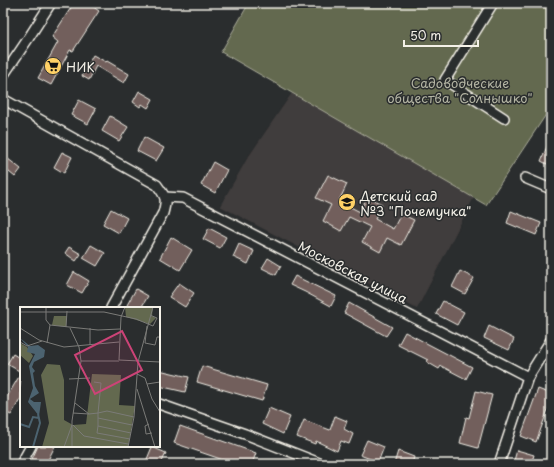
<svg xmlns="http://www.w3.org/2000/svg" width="554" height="467" viewBox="0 0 554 467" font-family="'Playpen Sans',sans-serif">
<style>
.built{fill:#403c3c}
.green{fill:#63694f;stroke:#acad9c}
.building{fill:#725f5c;stroke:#f4f1e8}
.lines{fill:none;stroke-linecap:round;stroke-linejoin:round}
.minor-casing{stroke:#f4f1e8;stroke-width:12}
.minor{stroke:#2a2d2e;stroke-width:9}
.labels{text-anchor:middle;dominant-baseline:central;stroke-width:3;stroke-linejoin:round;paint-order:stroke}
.poi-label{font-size:13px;fill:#f4f1e8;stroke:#2a2d2e;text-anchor:start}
.park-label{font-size:13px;fill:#b3b4a3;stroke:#2a2d2e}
.street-label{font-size:13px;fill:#f4f1e8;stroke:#2a2d2e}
.inset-river{fill:none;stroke:#4c6370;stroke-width:2}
.inset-road{fill:none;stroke:#7b7b78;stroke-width:1}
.view{fill:#cc4377;fill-opacity:0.15;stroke:#cc4377;stroke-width:2}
.inset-edge{fill:none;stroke:#f4f1e8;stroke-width:2}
</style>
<rect width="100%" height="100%" fill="#2a2d2e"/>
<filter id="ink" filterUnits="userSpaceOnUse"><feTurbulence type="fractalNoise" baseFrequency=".025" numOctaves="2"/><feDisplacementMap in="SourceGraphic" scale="8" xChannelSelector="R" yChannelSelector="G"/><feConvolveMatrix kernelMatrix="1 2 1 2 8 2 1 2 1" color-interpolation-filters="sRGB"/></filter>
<g filter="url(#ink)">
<path class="built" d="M292 93 474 197 417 309 220 206 247 159Z"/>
<path class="green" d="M249 3H551V107L486 205 221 52Z"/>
<g class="building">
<path d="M74 3H88L99 11 73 51 70 50 51 85 38 78 58 42 52 37Z"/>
<path d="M93 55 106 62 107 61 129 74 124 83 96 66 89 80 82 76Z"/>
<path d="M139 91 153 99 148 108 142 104 140 107 133 102Z"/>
<path d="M79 100 96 109 88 124 71 115Z"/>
<path d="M110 116 128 127 119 141 102 131Z"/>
<path d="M144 137 164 148 156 161 137 151Z"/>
<path d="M551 137V166L541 161Z"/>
<path d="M62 152 72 157 64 173 54 167Z"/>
<path d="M3 155 21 169 15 177 3 167Z"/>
<path d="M213 162 227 170 215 193 201 185Z"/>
<path d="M328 175 347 184 339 201 360 212 367 197 382 204 375 219 393 229 401 214 414 220 401 245 387 238 380 252 362 242 370 227 349 217 341 231 323 221 331 205 316 198Z"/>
<path d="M111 209 127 218 119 233 103 224Z"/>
<path d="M511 211 541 223 536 235 507 223Z"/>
<path d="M209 228 226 237 220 248 203 239Z"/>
<path d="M171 237 192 250 180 270 160 258Z"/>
<path d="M239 244 254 251 248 264 233 257Z"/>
<path d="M91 245 105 253 97 266 83 258Z"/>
<path d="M69 247 81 254 76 261 65 253Z"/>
<path d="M268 258 281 266 276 275 262 268Z"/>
<path d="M460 271 474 278 465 294 452 287Z"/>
<path d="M74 272 89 281 82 293 67 285Z"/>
<path d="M295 276 336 296 331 306 305 292 290 285Z"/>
<path d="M179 283 194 293 185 307 169 297Z"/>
<path d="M136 289 148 296 141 308H132L127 305Z"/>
<path d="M443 301 464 312 457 325 436 314Z"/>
<path d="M349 303 392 327 386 336 344 313Z"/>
<path d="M489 326 514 339 509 350 484 338Z"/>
<path d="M405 332 472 367 466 379 441 366 439 369 427 362 428 360 398 345Z"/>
<path d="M13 354 21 359V372L7 364Z"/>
<path d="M202 366 267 385 262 401 197 382Z"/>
<path d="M159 370 189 377 185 392 159 386Z"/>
<path d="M21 373V398L11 415 3 411V404Z"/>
<path d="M538 389 551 394V401L536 442 521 436Z"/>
<path d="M476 391 492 395 478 448 460 443 466 417 469 418Z"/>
<path d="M269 408 290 417 283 434 262 424Z"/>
<path d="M335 416 347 421 344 429 353 434 349 444 341 441 337 451 316 441 315 444 297 437 304 420 330 430Z"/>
<path d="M180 426 256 453 252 464H235L174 443Z"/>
<path d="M367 440 384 447 378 462 360 455Z"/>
<path d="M38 446H55L46 464H43L32 459Z"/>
<path d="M152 447 166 453 161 464H145Z"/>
<path d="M517 450 534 455 531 464H513Z"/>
<path d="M398 451 414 457 412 464H394Z"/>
</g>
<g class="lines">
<defs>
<g id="minor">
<path d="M493 3 445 80 504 118"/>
<path d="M3 76 28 39 51 3"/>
<path d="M3 99 157 185C166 197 167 199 163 213L111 308"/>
<path d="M525 178 551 189"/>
<path d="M165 197 183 198 528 377"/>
<path d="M159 404 245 434 322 464"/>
<path d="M21 464 31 446"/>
<path d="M499 464 528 377 551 340"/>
</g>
</defs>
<use href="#minor" class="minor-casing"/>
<use href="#minor" class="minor"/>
</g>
</g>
<defs>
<symbol id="supermarket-disc" viewBox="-11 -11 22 22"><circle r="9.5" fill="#ffd166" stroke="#2a2d2e"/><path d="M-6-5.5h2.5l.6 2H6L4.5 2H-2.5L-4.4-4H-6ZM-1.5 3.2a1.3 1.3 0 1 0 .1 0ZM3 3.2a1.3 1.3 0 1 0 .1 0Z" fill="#111"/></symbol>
<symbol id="school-disc" viewBox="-11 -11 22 22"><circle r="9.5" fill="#ffd166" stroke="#2a2d2e"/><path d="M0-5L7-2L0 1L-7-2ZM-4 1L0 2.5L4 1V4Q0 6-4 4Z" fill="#111"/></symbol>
</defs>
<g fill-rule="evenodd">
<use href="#supermarket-disc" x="43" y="56" width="20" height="20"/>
<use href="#school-disc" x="337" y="192" width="20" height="20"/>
</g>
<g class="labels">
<g class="poi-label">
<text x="66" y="66">НИК</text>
<text x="360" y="195">Детский сад<tspan x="360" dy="15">№3 "Почемучка"</tspan></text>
</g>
<g class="park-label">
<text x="460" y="82">Садоводческие<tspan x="460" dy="15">общества "Солнышко"</tspan></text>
</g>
<g class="street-label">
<text transform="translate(353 272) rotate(27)">Московская улица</text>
</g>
</g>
<g transform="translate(20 307)">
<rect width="140" height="140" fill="#2a2d2e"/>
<path d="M105 0H133L132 9 136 11 130 17 106 10ZM34 9H47L46 20 32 18ZM0 36 7 40 13 49 9 56 0 48ZM27 57 40 58 44 73V113L53 118 66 117 72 67 101 68 99 98 115 99 108 140H22L29 116 21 68Z" fill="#63694f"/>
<path d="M0 31 10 39 18 38 25 43 24 50 14 55 12 60 15 64 13 66 15 79 19 86 10 92 14 95H21L19 109 8 95 13 81 9 59 15 47 7 45 8 40Z" fill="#4c6370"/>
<path class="inset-river" d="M0 117 9 120 13 110 19 111M13 140 20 116 18 107"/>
<path class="inset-road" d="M26 0V13L30 18 78 23 100 22M105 0 101 10 99 53 140 55M0 5H84L116 12 133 19 137 11 130 8M127 19 125 36 135 38 137 30H140M46 20 47 4M0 21 19 33 44 40 99 35M50 21 59 40 61 54 52 114V140M70 21V38M0 35 7 39 22 34M27 36 30 18M61 54H99M117 67 125 71 132 92 140 105M49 72 70 71M74 75 81 76 78 106 87 104 114 110M127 77 140 75M117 82 135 140M0 87 1 74M55 96 69 107 78 106V119L111 126M53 106 69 107M78 111 112 118M129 117 125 119 126 127 132 126M53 118 64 129 108 137M78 119 77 126 110 132M44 140 52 118M108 140 114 110 118 55 133 0"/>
<path class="view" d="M102 24 122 63 75 87 55 48Z"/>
<rect width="140" height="140" class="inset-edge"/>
</g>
<rect width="554" height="467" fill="none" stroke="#2a2d2e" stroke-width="16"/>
<rect x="8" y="8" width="538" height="451" fill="none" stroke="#f4f1e8" stroke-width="1.5" filter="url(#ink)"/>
<path d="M404 40v6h74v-6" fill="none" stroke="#f4f1e8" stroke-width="2"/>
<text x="410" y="40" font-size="12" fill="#f4f1e8" stroke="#2a2d2e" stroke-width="3" paint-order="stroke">50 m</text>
</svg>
